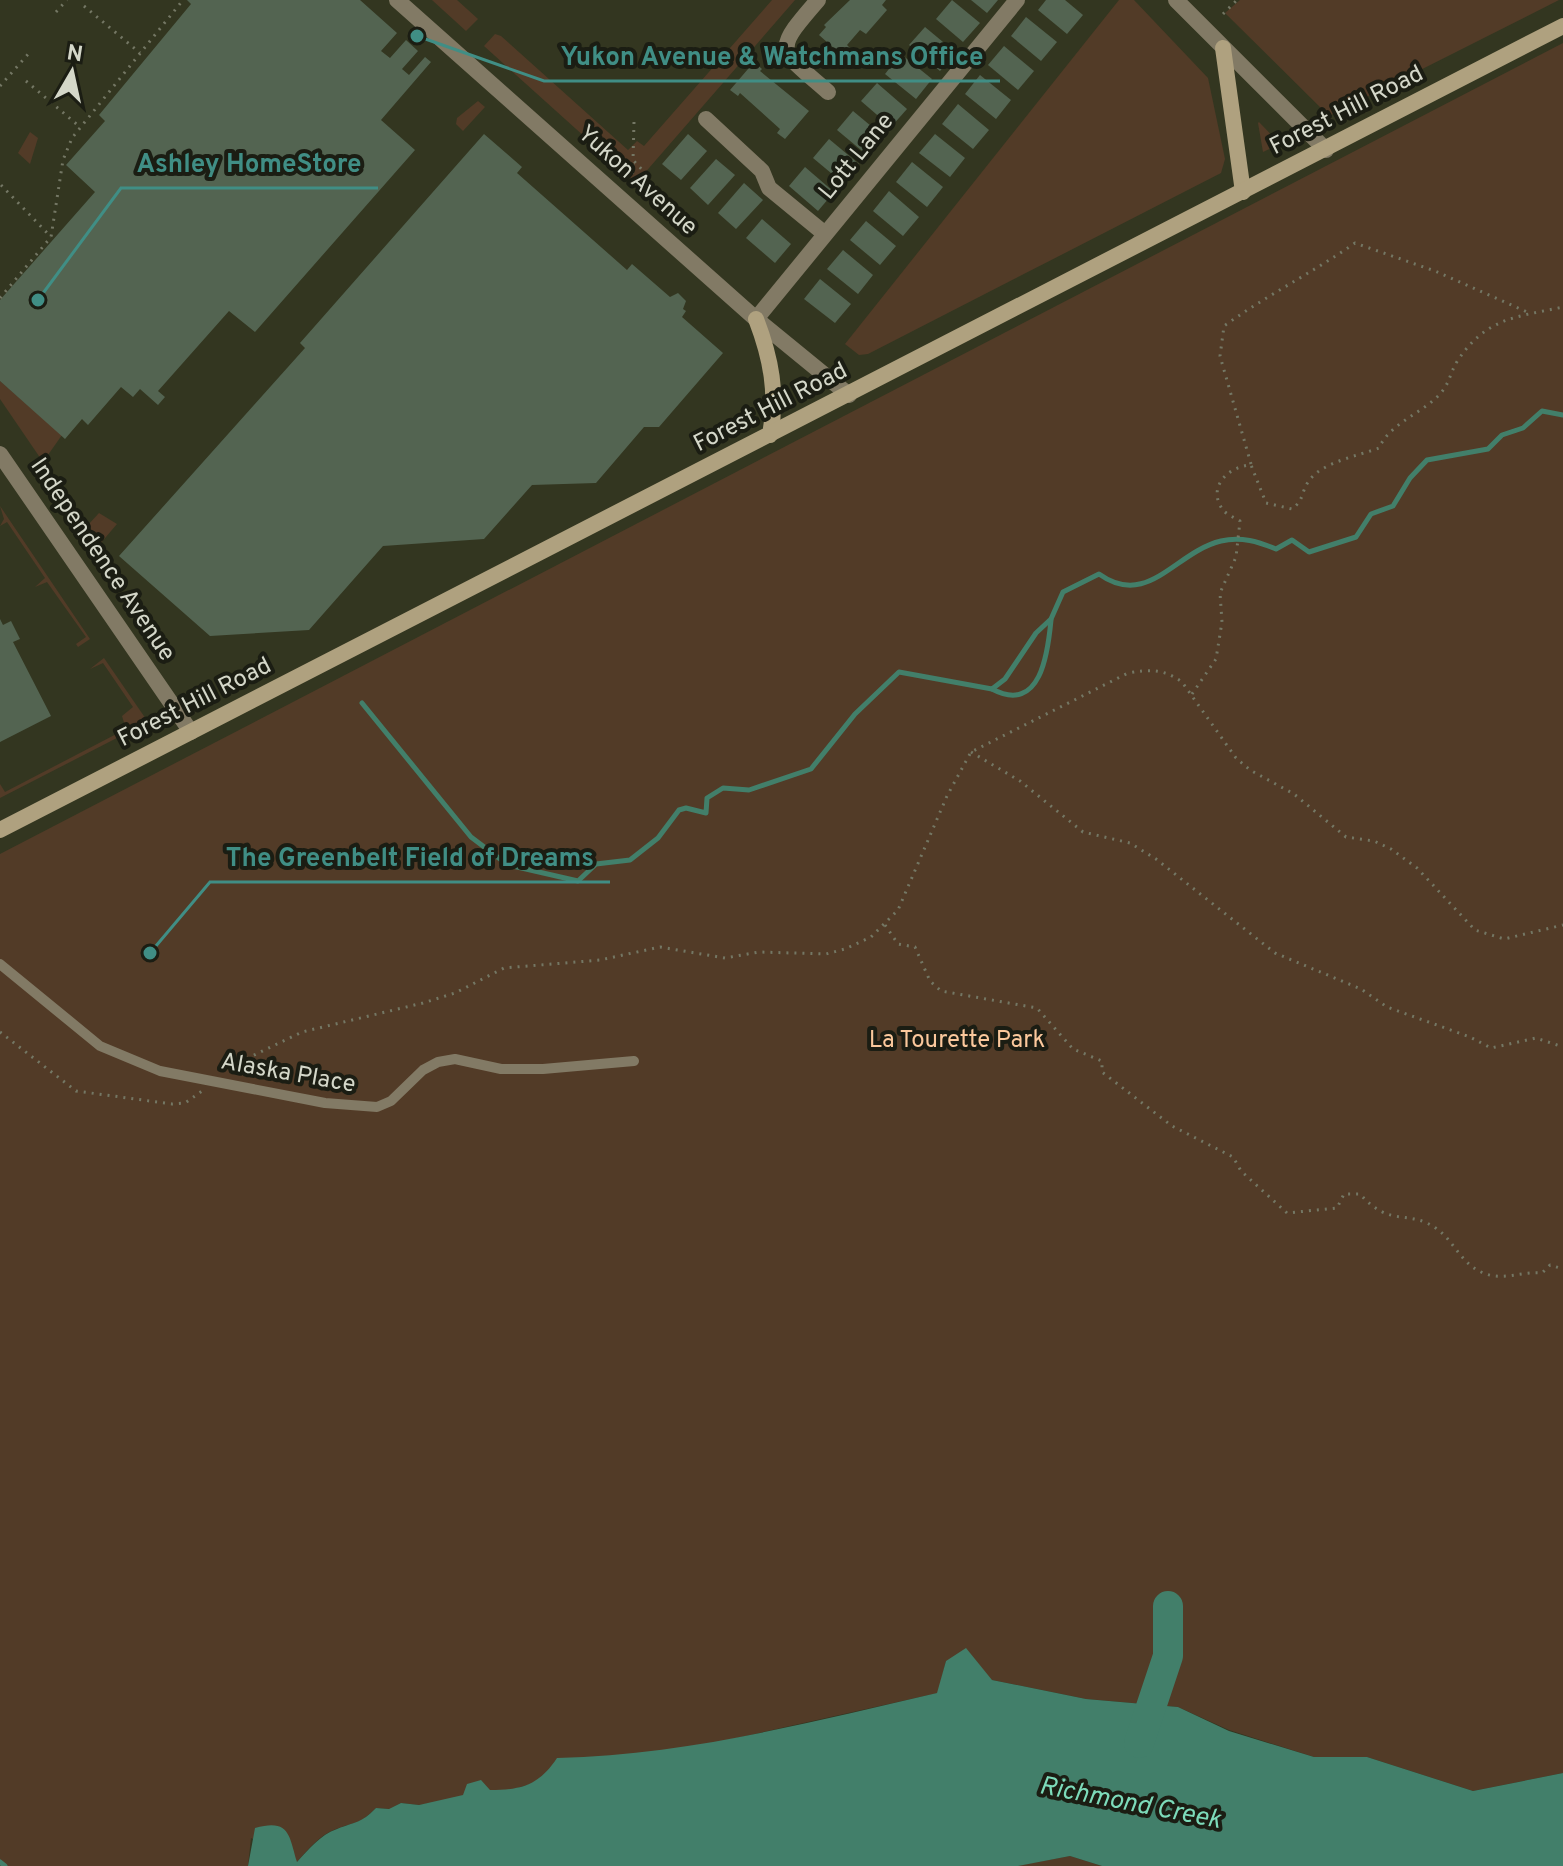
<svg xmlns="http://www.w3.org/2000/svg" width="1563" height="1866" viewBox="0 0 1563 1866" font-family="Overpass,sans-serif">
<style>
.green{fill:#523b27}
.water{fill:#427f6a}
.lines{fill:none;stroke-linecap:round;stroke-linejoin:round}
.stream{stroke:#427f6a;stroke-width:5}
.river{stroke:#427f6a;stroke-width:30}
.building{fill:#536451}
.path{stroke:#747764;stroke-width:3;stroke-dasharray:2 6;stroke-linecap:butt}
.lane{stroke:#827a65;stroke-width:10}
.street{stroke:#827a65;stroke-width:16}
.secondary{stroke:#afa17f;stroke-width:16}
.labels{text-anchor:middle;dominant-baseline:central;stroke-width:8;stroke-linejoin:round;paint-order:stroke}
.street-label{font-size:24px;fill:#d4d7c9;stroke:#1b1d13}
.park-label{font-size:24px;fill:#fbc89c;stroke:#1b1d13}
.water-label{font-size:26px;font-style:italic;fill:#7ddbba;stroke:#1b1d13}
.leader{fill:none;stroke:#408e85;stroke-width:3}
.callout-dot{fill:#408e85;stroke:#1b1d13;stroke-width:3}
.callout-label{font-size:26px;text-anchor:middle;font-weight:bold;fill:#408e85;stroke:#1b1d13;stroke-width:8;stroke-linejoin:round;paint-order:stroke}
</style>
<rect width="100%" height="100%" fill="#333620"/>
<g class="green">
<path d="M432 0H457L478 19 466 31Z"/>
<path d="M772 0H795L636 183 484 46 495 34 501 36 628 150 637 141 644 146Z"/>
<path d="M1119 0H1134L1208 78 1225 159 1221 173 868 354 859 355 845 344Z"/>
<path d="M1240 0H1559L1329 116 1225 13Z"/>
<path d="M1563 43V1773L1473 1791 1367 1757H1314L1229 1730 1178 1707 1086 1699 992 1680 946 1661 938 1693 683 1750 628 1757 510 1790 419 1805 401 1803 390 1809 376 1808C359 1825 357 1821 336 1829 319 1835 308 1850 296 1863L251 1838 248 1866H0V854Z"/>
<path d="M478 101 485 107 463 131 456 124 457 118Z"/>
<path d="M1259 122 1280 144 1263 152 1258 123Z"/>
<path d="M30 132 38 138 30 164 18 153Z"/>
<path d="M0 381 62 435 43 462 0 399Z"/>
<path d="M0 506 90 639 78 647 76 644 86 637 47 582 35 587 45 578 7 522 0 526 4 519Z"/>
<path d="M99 513 117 524 100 544 87 526Z"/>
<path d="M104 658 148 722 0 798V784L5 792 126 729 122 716 133 707 103 663 90 669Z"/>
<path d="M1070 1856 1102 1866H1018L1021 1865Z"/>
</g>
<path class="water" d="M966 1648 992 1680 1086 1699 1178 1707 1229 1731 1314 1757H1367L1473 1791 1563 1773V1866H1102L1070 1856 1018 1866H248L255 1828C290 1818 289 1836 297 1862 309 1849 320 1835 337 1829 357 1821 360 1824 376 1808L389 1809 401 1803 419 1805 463 1795 467 1784 481 1780 490 1790C522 1790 539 1785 557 1758 688 1755 810 1722 937 1693L946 1661Z"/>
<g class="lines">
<g class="stream">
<path d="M992 689C1041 715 1048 652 1051 620"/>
<path d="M362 703 471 837 508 865 578 881 596 864 630 860 658 838 679 810 686 808 706 813 707 798 723 788 749 790 811 769 855 714 899 672 992 689 1005 679 1036 633 1051 619 1063 592 1099 574C1148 609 1175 552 1221 541 1241 536 1259 542 1276 549L1292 540 1309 552 1356 537 1371 514 1393 506 1410 478 1427 460 1488 449 1502 435 1523 428 1542 411 1563 415"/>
<path d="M0 1862 5 1866"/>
</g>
<path class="river" d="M1139 1743 1168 1656V1606"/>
</g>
<g class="building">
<path d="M187 0H360L397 33 381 51 390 58 406 40 418 51 402 69 409 75 425 57 431 62 381 120 415 150 255 332 229 311 158 391 165 397 158 405 140 389 133 397 121 387 88 425 82 419 65 439 0 381V300L95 192 66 165 105 121 99 115 191 4Z"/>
<path d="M850 0H886L882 5 887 10 866 34 860 30 847 45 852 50 845 58 819 35 826 27 824 25Z"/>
<path d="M952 0 980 23 963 42 936 19Z"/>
<path d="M971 0H998L987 13Z"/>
<path d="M1046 0H1065L1083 15 1067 34 1038 10Z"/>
<path d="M1026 17 1057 42 1041 61 1011 36Z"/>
<path d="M925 27 955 52 940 71 909 45Z"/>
<path d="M1004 46 1034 71 1018 90 988 65Z"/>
<path d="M901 54 932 79 916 99 885 74Z"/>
<path d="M754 62 762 69 760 71 809 111 785 139 777 133 780 129 740 93 738 96 730 90Z"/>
<path d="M980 75 1011 100 996 119 965 94Z"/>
<path d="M877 83 907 109 891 127 861 101Z"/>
<path d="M958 104 989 130 973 149 942 124Z"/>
<path d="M853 111 883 136 867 155 837 130Z"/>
<path d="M484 134 522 167 517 173 627 270 632 264 670 297 678 293 686 301 683 309 686 311 682 317 723 353 659 427H644L596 483 532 485 484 539 383 546 309 630 210 636 119 556 305 348 300 343Z"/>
<path d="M688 134 707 151 681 180 662 164Z"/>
<path d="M935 134 965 158 950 177 919 153Z"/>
<path d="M829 139 859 164 843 183 813 158Z"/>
<path d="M716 159 735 175 708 205 690 188Z"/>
<path d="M912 162 943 187 927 207 896 182Z"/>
<path d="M805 167 834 192 818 211 789 186Z"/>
<path d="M744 183 763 200 736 229 718 213Z"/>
<path d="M889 191 919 217 903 236 873 211Z"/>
<path d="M762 219 791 244 775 263 746 238Z"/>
<path d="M866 221 896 246 880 265 850 240Z"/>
<path d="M843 250 873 275 858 294 827 269Z"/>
<path d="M820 279 851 304 835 323 804 299Z"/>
<path d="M0 619 3 625 11 621 20 639 13 642 51 716 0 742Z"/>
</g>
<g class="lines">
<g class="path">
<path d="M84 6 140 53"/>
<path d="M56 12 67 0"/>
<path d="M1223 14 1237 0"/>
<path d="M26 81 80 127"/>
<path d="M0 86 30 52"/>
<path d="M634 122 633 160 646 174"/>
<path d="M632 182 633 160"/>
<path d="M1 185 51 237"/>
<path d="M0 298 51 237 63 160 72 138 183 0"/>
<path d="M1251 464 1220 356 1224 326C1267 295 1312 273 1355 243L1435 271 1527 312"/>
<path d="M1192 694 1216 659 1222 622 1220 593 1236 557 1240 521C1235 518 1226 514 1223 510 1206 487 1229 466 1251 465L1266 503 1292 509C1304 500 1301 493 1308 482 1321 462 1358 456 1379 448 1390 424 1418 415 1437 397 1450 385 1449 374 1458 360 1487 317 1517 317 1563 307"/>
<path d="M971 752 1020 781 1083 832 1130 843 1156 859 1275 953 1361 989 1387 1007 1470 1037 1491 1048 1536 1038 1563 1047"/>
<path d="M885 925 898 944 915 947 930 981 941 991 1037 1008 1073 1049 1102 1061V1072L1172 1126 1233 1157 1241 1171 1287 1213 1337 1208 1344 1194H1360C1391 1229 1408 1208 1437 1229 1453 1240 1461 1263 1481 1272 1502 1282 1520 1271 1542 1273L1550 1265 1563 1269"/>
<path d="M0 1032 76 1091 172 1104 185 1103 202 1091"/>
<path d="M225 1069 302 1032 423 1003 455 993 504 968 600 960 660 947 725 958 759 952 826 954 845 949 871 937 898 910 947 796 971 752 1128 673C1150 669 1164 669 1182 682L1236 758 1250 770 1294 794 1346 837 1374 841 1391 849 1417 868 1475 930 1504 939 1563 925"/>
</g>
<path class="lane" d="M0 964 100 1046 160 1071 325 1103 377 1107 391 1101 423 1070 438 1062 455 1059 501 1069H543L634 1061"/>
<g class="street">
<path d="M397 0 756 319 849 395"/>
<path d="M818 0C772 53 778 48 828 92"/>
<path d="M1176 0 1326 150"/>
<path d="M706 119 762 171 769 188 825 234"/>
<path d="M756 319 1017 0"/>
<path d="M0 454 191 732"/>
</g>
<g class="secondary">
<path d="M1223 48 1243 192"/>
<path d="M756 319C771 358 778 394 770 435"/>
<path d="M0 830 1563 26"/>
</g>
</g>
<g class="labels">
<g class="street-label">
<text transform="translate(1347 111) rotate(-27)">Forest Hill Road</text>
<text transform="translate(857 157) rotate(-51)">Lott Lane</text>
<text transform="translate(637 181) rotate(42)">Yukon Avenue</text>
<text transform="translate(771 408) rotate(-27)">Forest Hill Road</text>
<text transform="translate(102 560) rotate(56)">Independence Avenue</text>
<text transform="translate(195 703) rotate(-27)">Forest Hill Road</text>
<text transform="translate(288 1074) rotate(10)">Alaska Place</text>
</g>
<g class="park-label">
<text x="957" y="1041">La Tourette Park</text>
</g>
<g class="water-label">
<text transform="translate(1130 1804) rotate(11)">Richmond Creek</text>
</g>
</g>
<path class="leader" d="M417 36L544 81H1000M38 300L121 188H378M150 953L210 882H610"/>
<g class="callout-dot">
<circle cx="417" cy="36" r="8"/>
<circle cx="38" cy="300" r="8"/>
<circle cx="150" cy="953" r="8"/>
</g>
<g class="callout-label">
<text x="772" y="65">Yukon Avenue &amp; Watchmans Office</text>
<text x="249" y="172">Ashley HomeStore</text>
<text x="410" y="866">The Greenbelt Field of Dreams</text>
</g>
<g transform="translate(72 72) rotate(9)" stroke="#1b1d13" stroke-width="6" paint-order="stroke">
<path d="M0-6L14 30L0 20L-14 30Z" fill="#d4d7c9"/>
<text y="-12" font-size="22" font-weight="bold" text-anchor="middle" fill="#d4d7c9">N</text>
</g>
</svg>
